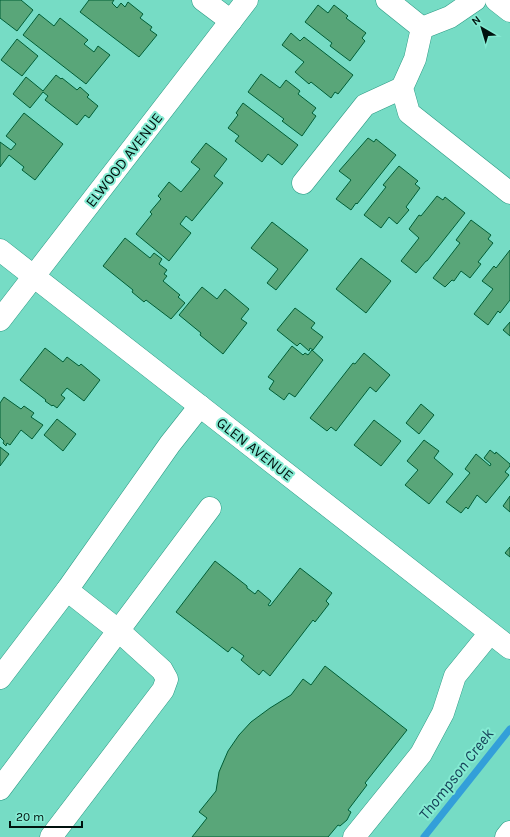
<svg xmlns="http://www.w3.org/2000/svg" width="510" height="837" viewBox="0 0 510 837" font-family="Karla,sans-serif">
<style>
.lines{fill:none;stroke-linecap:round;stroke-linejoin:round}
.stream{stroke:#339fd9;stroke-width:7}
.building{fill:#59a679;stroke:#005e36}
.minor-casing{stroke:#2d9b85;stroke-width:23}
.minor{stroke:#fff;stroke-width:22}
.labels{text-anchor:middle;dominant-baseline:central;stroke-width:4;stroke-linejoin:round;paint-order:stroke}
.street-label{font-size:15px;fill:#00120e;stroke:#84ead2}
.water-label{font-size:16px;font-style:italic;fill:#154058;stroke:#84ead2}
</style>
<rect width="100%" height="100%" fill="#76dcc5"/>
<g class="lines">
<path class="stream" d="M424 837 510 729"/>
</g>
<g class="building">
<path d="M0 0H21L33 10 17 31 0 18Z"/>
<path d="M89 0H114L112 3 117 8 121 3 125 7 128 2 143 14 140 18 152 27 150 30 157 35 139 57 80 12Z"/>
<path d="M318 5 328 13 334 5 348 16 346 18 366 33 362 38 365 41 350 61 330 46 332 43 305 22Z"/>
<path d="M39 14 54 26 60 18 88 40 84 44 94 52 98 46 110 55 86 84 23 35Z"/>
<path d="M291 33 300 41 304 37 353 75 338 94 335 92 331 98 311 82 309 84 295 72 304 62 282 45Z"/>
<path d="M17 39 38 56 22 76 1 60Z"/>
<path d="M261 74 280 88 286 80 300 91 298 94 316 108 312 113 316 116 302 136 282 121 284 119 248 92Z"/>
<path d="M56 75 61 79 62 78 77 90 80 87 89 95 87 97 98 106 89 118 85 115 77 125 45 100 48 96 43 92 30 108 13 94 26 77 43 91Z"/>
<path d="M243 103 298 145 282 165 268 154 262 162 235 141 239 136 228 128 238 115 236 113Z"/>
<path d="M24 113 63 144 35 180 22 170 24 167 9 155 0 167V142L11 150 16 144 6 136Z"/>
<path d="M368 138 374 142 376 139 396 155 357 204 356 203 351 210 336 199 351 180 339 171Z"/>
<path d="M206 143 227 159 214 176 223 183 192 221 186 216 180 224 191 233 169 261 136 234 152 214 150 212 161 199 158 196 169 182 181 192 200 169 191 162Z"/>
<path d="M399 166 418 181 415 184 420 188 406 207 409 210 397 224 389 217 381 228 364 215 386 187 383 185Z"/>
<path d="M437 196 443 200 445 197 465 213 427 261H426L416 273 401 261 419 238 409 229 419 215 421 216Z"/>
<path d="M471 220 491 235 488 239 493 243 478 262 481 264 470 278 461 271 454 281 452 280 445 287 433 278 460 243 456 240Z"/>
<path d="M272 222 308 250 276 290 267 283 278 269 251 248Z"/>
<path d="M125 238 150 258 154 253 162 259 159 264 167 270 164 274 167 276 163 281 180 295 178 297 185 303 171 319 146 300 144 302 132 292 133 290 103 266Z"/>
<path d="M510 250V300L500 313 498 311 488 325 474 314 493 289 482 281 494 266 496 268Z"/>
<path d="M361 258 391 281 366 313 336 289Z"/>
<path d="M202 287 217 299 225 289 249 309 241 319 247 323 223 354 200 335 201 333 179 315Z"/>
<path d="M295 308 315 323 311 328 323 337 313 350 310 348 309 351 300 343 297 346 277 330Z"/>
<path d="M510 322V336L503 330Z"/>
<path d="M292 346 303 355 305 353 308 355 312 350 323 360 295 397 289 393 284 400 269 389 274 381 268 377Z"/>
<path d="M45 348 63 362 67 357 79 366 81 364 100 380 84 401 67 388 61 395 65 398 57 408 53 405 52 406 45 401 46 400 20 380Z"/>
<path d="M364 353 390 375 376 392 370 387 336 431 331 427 327 431 310 418 353 363 355 364Z"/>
<path d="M4 397 21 409 24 406 34 413 31 417 43 425 32 439 21 430 10 445 7 443 6 446 3 443 4 441 0 437V403Z"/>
<path d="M421 404 434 415 419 434 406 423Z"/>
<path d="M57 419 76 434 63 451 44 435Z"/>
<path d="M374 420 401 441 381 466 354 445Z"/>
<path d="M424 440 439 451 434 458 453 474 429 504 405 485 418 470 407 461Z"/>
<path d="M0 447 9 454 0 466Z"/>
<path d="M490 450 495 454 496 452 510 464V466L505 472 509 475 486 503 477 495 468 509 466 507 461 513 446 502 470 473 465 469 476 454 490 466 491 464 484 458Z"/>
<path d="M510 496V512L503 506Z"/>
<path d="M510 547V557L505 553Z"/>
<path d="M215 561 247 586V588L255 594 258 590 271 601 268 605 270 606 300 568 332 593 326 601 329 604 315 622 313 620 270 676 263 670 259 675 241 660 244 656 232 647 228 652 176 612Z"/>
<path d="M325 666 407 730 365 783 367 785 348 810 351 812 347 820 340 826 338 825 328 837H192L207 818 199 812 216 791 219 772 228 751 239 735 251 722 270 708 291 695 303 679 311 685Z"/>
</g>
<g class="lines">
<defs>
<g id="minor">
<path d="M203 0 231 21"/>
<path d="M387 0 422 28"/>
<path d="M496 0 510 11"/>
<path d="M422 28 415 59 402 88 409 113 510 193"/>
<path d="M422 28 450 17 475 0"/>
<path d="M303 183 365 105 402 88"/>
<path d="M0 250 510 648"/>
<path d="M0 320 247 0"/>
<path d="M0 678 67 590 170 444 200 406"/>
<path d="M0 789 210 508"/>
<path d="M51 837 163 690 167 679 162 670 119 631 67 590"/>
<path d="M354 837 421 754 443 713 455 676 490 633"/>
<path d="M506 837 510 832"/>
</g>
</defs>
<use href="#minor" class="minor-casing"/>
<use href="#minor" class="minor"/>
</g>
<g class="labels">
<g class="street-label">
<text transform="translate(124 160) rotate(-52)">ELWOOD AVENUE</text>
<text transform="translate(255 449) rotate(38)">GLEN AVENUE</text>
</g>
<g class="water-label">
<text transform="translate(456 774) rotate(-52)">Thompson Creek</text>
</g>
</g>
<g transform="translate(482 28) rotate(322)" stroke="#84ead2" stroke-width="3" paint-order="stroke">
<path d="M0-3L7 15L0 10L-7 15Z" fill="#00120e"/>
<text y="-6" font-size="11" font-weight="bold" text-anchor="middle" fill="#00120e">N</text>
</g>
<path d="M10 821v6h72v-6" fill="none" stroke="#00120e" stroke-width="2"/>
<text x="16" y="821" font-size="12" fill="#00120e" stroke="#84ead2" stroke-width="3" paint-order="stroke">20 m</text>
</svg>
